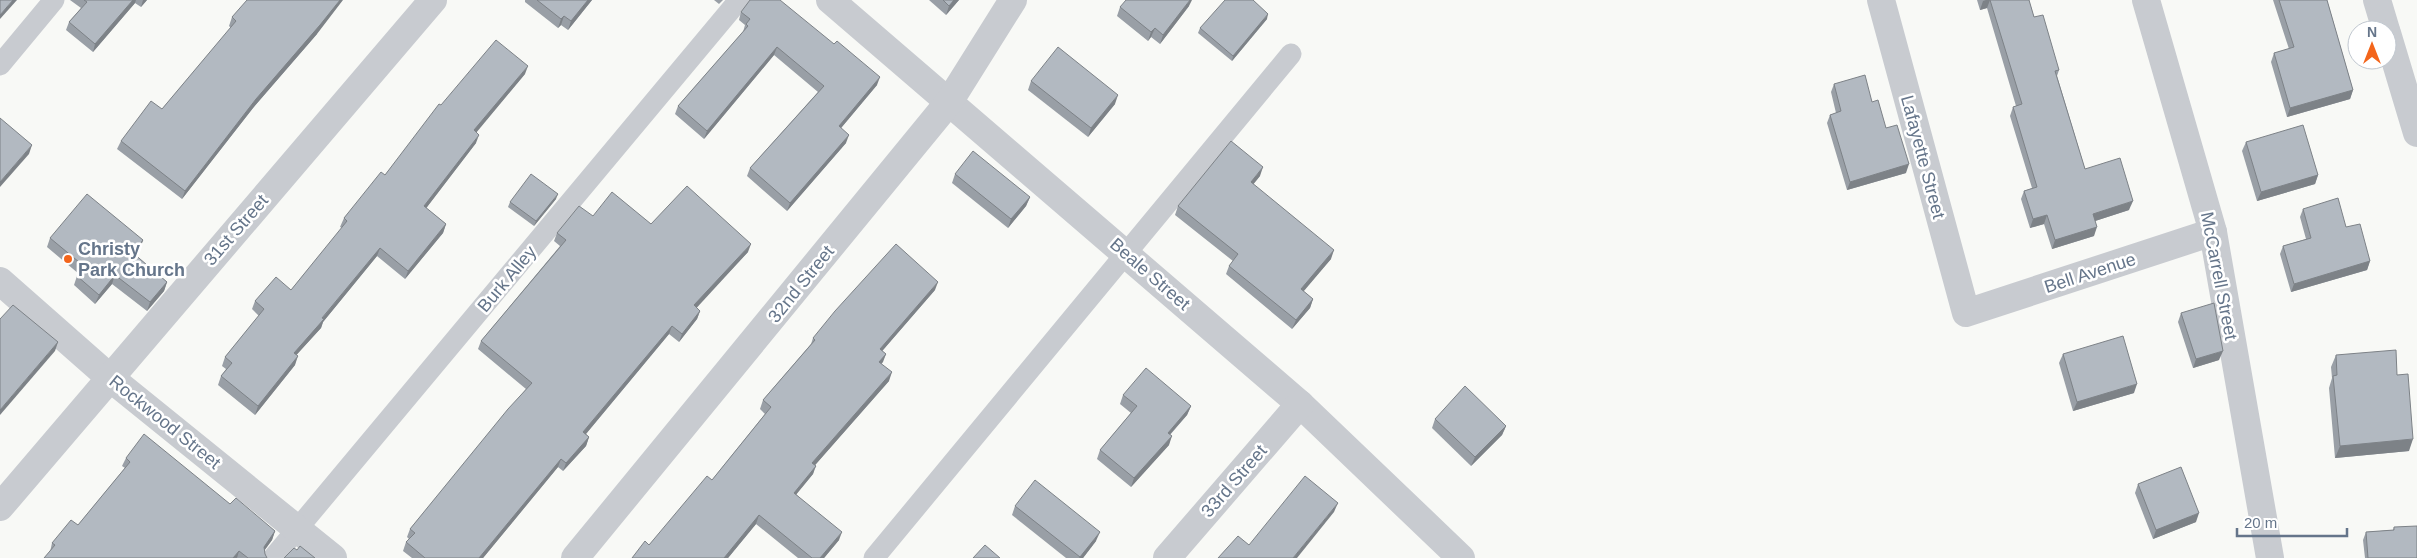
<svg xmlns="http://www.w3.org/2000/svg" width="2417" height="558" viewBox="0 0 2417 558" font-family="Helvetica,sans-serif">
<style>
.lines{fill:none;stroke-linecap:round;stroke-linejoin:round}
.service{stroke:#c8cbd0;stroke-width:21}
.minor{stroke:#c8cbd0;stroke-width:28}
.wall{fill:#999fa6}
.shaded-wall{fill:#7d8287}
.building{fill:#b2b9c1;stroke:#7d8287}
.poi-dot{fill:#f3651b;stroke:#fff;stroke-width:2}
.labels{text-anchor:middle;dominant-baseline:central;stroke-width:5;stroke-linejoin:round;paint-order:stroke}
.street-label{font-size:18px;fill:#65758a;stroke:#fff}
.poi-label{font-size:18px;font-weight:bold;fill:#65758a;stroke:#fff;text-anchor:start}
</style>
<rect width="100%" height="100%" fill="#f8f9f6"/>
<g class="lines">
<g class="service">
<path d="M0 65 54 0"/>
<path d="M273 558 739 0"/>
<path d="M874 558 1291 54"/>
</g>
<g class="minor">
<path d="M830 0 1300 404 1461 558"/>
<path d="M1881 0 1966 313 2213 232"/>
<path d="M2146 0 2213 232 2270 558"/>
<path d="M2377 0 2386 30"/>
<path d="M2387 33 2417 133"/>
<path d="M0 281 109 377 333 558"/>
<path d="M0 507 433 0"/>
<path d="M575 558 949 102 1013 0"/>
<path d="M1167 558 1300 404"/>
</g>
</g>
<g class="wall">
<path d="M70 0H147L141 7 135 3 93 52 66 30 69 22 81 8Z"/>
<path d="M525 0H592L568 30 561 25 558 28 525 2Z"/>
<path d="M714 0H723L719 4Z"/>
<path d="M929 0H959L946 15Z"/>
<path d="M1977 0H2029L2034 17 2059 70 2057 76 2085 169 2129 210 2095 221 2094 236 2052 249 2044 224 2030 228 2021 199 2024 191 2032 188 2010 116 2013 107 2016 106 1987 8 1980 10Z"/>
<path d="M2273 0H2327L2353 90 2350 99 2287 117 2271 62 2274 53 2289 49Z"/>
<path d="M1189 6 1160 44 1151 37 1148 41 1117 16 1120 7Z"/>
<path d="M741 12 877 85 841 128 846 143 787 211 747 176 750 168 818 92 774 55 704 139 675 114 678 106 743 32 745 25 739 20Z"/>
<path d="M232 17 317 34 253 108 182 199 117 149 121 141 162 109 231 28 229 26Z"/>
<path d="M1267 19 1232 61 1198 33 1200 28Z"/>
<path d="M525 74 476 132V143L426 208 446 224 443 233 405 279 377 256 323 322 321 328 296 355 295 365 255 415 218 385 221 376 226 369 222 366 225 357 259 316 252 309 255 301 291 290 342 228 340 227 344 218 385 175 441 105Z"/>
<path d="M1031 81 1115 104 1088 137 1028 90Z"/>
<path d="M1834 84 1872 102 1886 128 1906 173 1847 190 1827 123 1830 115 1836 113 1831 92Z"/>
<path d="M2246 142 2318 175 2315 184 2257 201 2242 151Z"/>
<path d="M955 174 1030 197 1026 206 1008 228 952 183Z"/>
<path d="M1260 176 1253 184 1331 259 1303 291 1313 299 1310 308 1292 329 1226 274 1229 266 1233 261 1175 215 1178 206Z"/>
<path d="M556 199 534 226 508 207 510 202Z"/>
<path d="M2303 209 2346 227 2370 261 2367 270 2291 292 2280 254 2283 246 2306 239 2300 217Z"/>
<path d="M593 216 651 224 748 252 696 307 700 311 697 319 679 342 669 334 586 434 589 437 586 446 563 471 558 467 483 558H412L403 551 406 542 409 539 407 537 410 529 526 389 478 349 481 341 560 246 554 241 557 233Z"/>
<path d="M50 238 143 240 140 249 135 255 167 282 164 291 147 311 112 284 95 304 74 285 77 276 79 274 47 247Z"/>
<path d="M935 290 882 351 886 354 881 364 889 381 815 465 813 474 796 494 839 540 824 558H798L756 524 728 558H632L649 545 712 480 765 414 760 409 763 400 811 344 813 338Z"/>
<path d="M2181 313 2219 360 2193 368 2178 322Z"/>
<path d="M2063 354 2134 393 2073 411 2059 363Z"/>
<path d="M2336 355 2397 375 2409 451 2335 458 2329 388 2332 378 2331 367Z"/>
<path d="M1123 395 1191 406 1187 415 1170 435 1169 445 1131 487 1097 459 1100 450 1131 413 1120 404Z"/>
<path d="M1435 419 1506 426 1502 435 1471 466 1432 428Z"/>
<path d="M126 458 230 504 275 531 272 540 264 551 265 554 267 558H44L50 552 52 543 78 525 125 468 122 466Z"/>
<path d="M2138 484 2196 522 2153 539 2135 493Z"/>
<path d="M1015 506 1096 541 1083 558H1066L1012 515Z"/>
<path d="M2394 527 2417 558H2365L2363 540 2366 532 2393 530Z"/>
</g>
<g class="shaded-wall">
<path d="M13 0H17L0 19V15Z"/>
<path d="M133 0H136L135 3 93 52 95 44Z"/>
<path d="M143 0H147L141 7Z"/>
<path d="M340 0H343L317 34 253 108 182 199 185 191 256 99Z"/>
<path d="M588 0H592L568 30 571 21Z"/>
<path d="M954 0H959L946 15 949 6Z"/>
<path d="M1190 0H1192L1189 6 1160 44 1163 35Z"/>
<path d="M1986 0H1990L1987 8 1980 10 1983 1Z"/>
<path d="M1268 14 1267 19 1232 61 1233 56Z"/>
<path d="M564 16 561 25 558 28 561 19Z"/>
<path d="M1155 28 1151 37 1148 41 1151 32Z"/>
<path d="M777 47 774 55 704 139 707 131Z"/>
<path d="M528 66 525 74 471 139 474 130Z"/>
<path d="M880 77 877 85 836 134 839 126Z"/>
<path d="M2353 90 2350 99 2287 117 2290 108Z"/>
<path d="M1118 95 1115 104 1088 137 1091 128Z"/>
<path d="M479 135 476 143 421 215 424 206Z"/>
<path d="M849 135 846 143 787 211 790 203Z"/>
<path d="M32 145 29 154 0 187V182Z"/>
<path d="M1909 164 1906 173 1847 190 1850 182Z"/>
<path d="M1263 167 1260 176 1248 191 1251 182Z"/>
<path d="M2318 175 2315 184 2257 201 2261 192Z"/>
<path d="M558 194 556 199 534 226 536 221Z"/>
<path d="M1030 197 1026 206 1008 228 1011 219Z"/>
<path d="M2133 201 2129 210 2089 223 2093 214Z"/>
<path d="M2047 215 2044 224 2030 228 2033 219Z"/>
<path d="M446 224 443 233 405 279 408 271Z"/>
<path d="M2097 227 2094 236 2052 249 2055 240Z"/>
<path d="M143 240 140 249 129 262 133 253Z"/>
<path d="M751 244 748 252 691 314 694 305Z"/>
<path d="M380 248 377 256 323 322 321 328 291 361 294 353Z"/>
<path d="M1334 250 1331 259 1298 298 1301 289Z"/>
<path d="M2370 261 2367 270 2291 292 2294 284Z"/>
<path d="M115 275 112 284 95 304 99 295Z"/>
<path d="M167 282 164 291 147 311 150 302Z"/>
<path d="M938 282 935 290 877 357 880 349Z"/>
<path d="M1313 299 1310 308 1292 329 1296 320Z"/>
<path d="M700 311 697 319 679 342 682 334Z"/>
<path d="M672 326 669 334 580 441 583 432Z"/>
<path d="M58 342 55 351 0 415V410Z"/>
<path d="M2223 351 2219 360 2193 368 2196 359Z"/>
<path d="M886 354 883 362 876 371 879 362Z"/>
<path d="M298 356 295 365 255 415 258 406Z"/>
<path d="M892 372 889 381 809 472 812 463Z"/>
<path d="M2137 384 2134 393 2073 411 2077 402Z"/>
<path d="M1191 406 1187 415 1164 441 1168 433Z"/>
<path d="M1506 426 1502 435 1471 466 1475 457Z"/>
<path d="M1172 436 1169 445 1131 487 1134 478Z"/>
<path d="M589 437 586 446 563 471 566 463Z"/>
<path d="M2413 439 2409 451 2335 458 2340 446Z"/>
<path d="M561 459 558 467 483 558H479Z"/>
<path d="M816 466 813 474 791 501 794 493Z"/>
<path d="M1338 503 1334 512 1297 558H1293Z"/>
<path d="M2199 513 2196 522 2153 539 2156 530Z"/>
<path d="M759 515 756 524 728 558H724Z"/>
<path d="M275 531 272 540 261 555 264 547Z"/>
<path d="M842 532 839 540 824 558H820Z"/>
<path d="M1100 532 1096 541 1083 558H1079Z"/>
<path d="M239 551 237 558H233Z"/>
</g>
<g class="building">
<path d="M0 0H13L0 15Z"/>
<path d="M84 0H133L95 44 69 22 87 2Z"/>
<path d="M247 0H340L320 25 256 99 185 191 121 141 151 101 162 109 236 21 232 17Z"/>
<path d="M537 0H588L571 21 564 16 561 19Z"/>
<path d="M750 0H780L834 44 837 41 880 77 839 126 849 135 790 203 750 168 824 86 777 47 707 131 678 106 748 26 746 24 750 19 741 12Z"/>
<path d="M943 0H954L949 6Z"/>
<path d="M1126 0H1190L1163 35 1155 28 1151 32 1120 7Z"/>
<path d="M1225 0H1253L1268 14 1233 56 1200 28Z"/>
<path d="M1990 0H2029L2034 17 2043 15 2059 70 2055 71 2085 169 2120 158 2133 201 2093 214 2097 227 2055 240 2047 215 2033 219 2024 191 2037 187 2013 107 2022 104Z"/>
<path d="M2279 0H2327L2353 90 2290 108 2274 53 2294 47Z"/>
<path d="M496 40 528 66 474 130 479 135 424 206 446 224 408 271 380 248 322 318 324 319 294 353 298 356 258 406 221 376 232 363 225 357 264 309 255 301 276 277 291 290 347 221 344 218 381 172 385 175 439 104 441 105Z"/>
<path d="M1058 47 1118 95 1091 128 1031 81Z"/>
<path d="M1865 75 1872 102 1878 100 1886 128 1897 125 1909 164 1850 182 1830 115 1841 111 1834 84Z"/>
<path d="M0 118 32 145 0 182Z"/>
<path d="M2303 125 2318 175 2261 192 2246 142Z"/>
<path d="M1231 141 1263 167 1251 182 1334 250 1301 289 1313 299 1296 320 1229 266 1238 254 1178 206Z"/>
<path d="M973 151 1030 197 1011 219 955 174Z"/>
<path d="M531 174 558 194 536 221 510 202Z"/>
<path d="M687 186 751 244 694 305 700 311 682 334 672 326 583 432 589 437 566 463 561 459 479 558H425L406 542 415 533 410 529 508 409 532 383 481 341 566 240 557 233 579 206 593 216 612 192 651 224Z"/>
<path d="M87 194 143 240 133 253 167 282 150 302 115 275 99 295 77 276 85 267 50 238Z"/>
<path d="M2338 198 2346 227 2360 224 2370 261 2294 284 2283 246 2311 238 2303 209Z"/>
<path d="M896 244 938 282 880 349 886 354 879 362 892 372 812 463 816 466 794 493 842 532 820 558H812L759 515 724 558H632L645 541 649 545 707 476 712 480 771 407 763 400 815 340 813 338 835 311Z"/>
<path d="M2214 303 2223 351 2196 359 2181 313Z"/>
<path d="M13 305 58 342 0 410V319Z"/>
<path d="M2123 336 2137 384 2077 402 2063 354Z"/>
<path d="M2396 350 2397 375 2408 374 2413 439 2340 446 2333 376 2337 375 2336 355Z"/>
<path d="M1146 368 1191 406 1168 433 1172 436 1134 478 1100 450 1137 406 1123 395Z"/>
<path d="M1465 386 1506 426 1475 457 1435 419Z"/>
<path d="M144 434 230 504 236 498 275 531 264 547 265 554 267 558H248L239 551 233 558H44L55 545 52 543 71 520 78 525 130 462 126 458Z"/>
<path d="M2181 467 2199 513 2156 530 2138 484Z"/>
<path d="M1305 476 1338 503 1293 558H1218L1238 536 1249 545Z"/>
<path d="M1035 480 1100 532 1080 557 1015 506Z"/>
<path d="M2417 526V558H2368L2366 532 2394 530V527Z"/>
<path d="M985 545 1000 558H973Z"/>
<path d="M300 546 315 558H284L294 548 297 550Z"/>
</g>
<circle class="poi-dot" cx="68" cy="259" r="5"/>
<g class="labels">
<g class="street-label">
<text transform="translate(1923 157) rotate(75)">Lafayette Street</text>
<text transform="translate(236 230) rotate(-49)">31st Street</text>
<text transform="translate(2090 273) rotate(-18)">Bell Avenue</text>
<text transform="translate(1150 274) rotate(41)">Beale Street</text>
<text transform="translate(2219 276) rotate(79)">McCarrell Street</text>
<text transform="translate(507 279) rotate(-50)">Burk Alley</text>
<text transform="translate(801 284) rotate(-51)">32nd Street</text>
<text transform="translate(165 422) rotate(39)">Rockwood Street</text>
<text transform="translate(1234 481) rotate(-49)">33rd Street</text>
</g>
<g class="poi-label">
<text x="78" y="249">Christy<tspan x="78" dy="21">Park Church</tspan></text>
</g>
</g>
<g transform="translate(2372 45)"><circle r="24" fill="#ffffff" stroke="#c1c8d0"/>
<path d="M0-4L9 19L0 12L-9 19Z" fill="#f3651b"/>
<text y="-8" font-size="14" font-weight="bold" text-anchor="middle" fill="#65758a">N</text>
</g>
<path d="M2237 528v8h110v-8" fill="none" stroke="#65758a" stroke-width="2.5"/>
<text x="2244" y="528" font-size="15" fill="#65758a" stroke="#ffffff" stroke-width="4" paint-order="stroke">20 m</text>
</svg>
